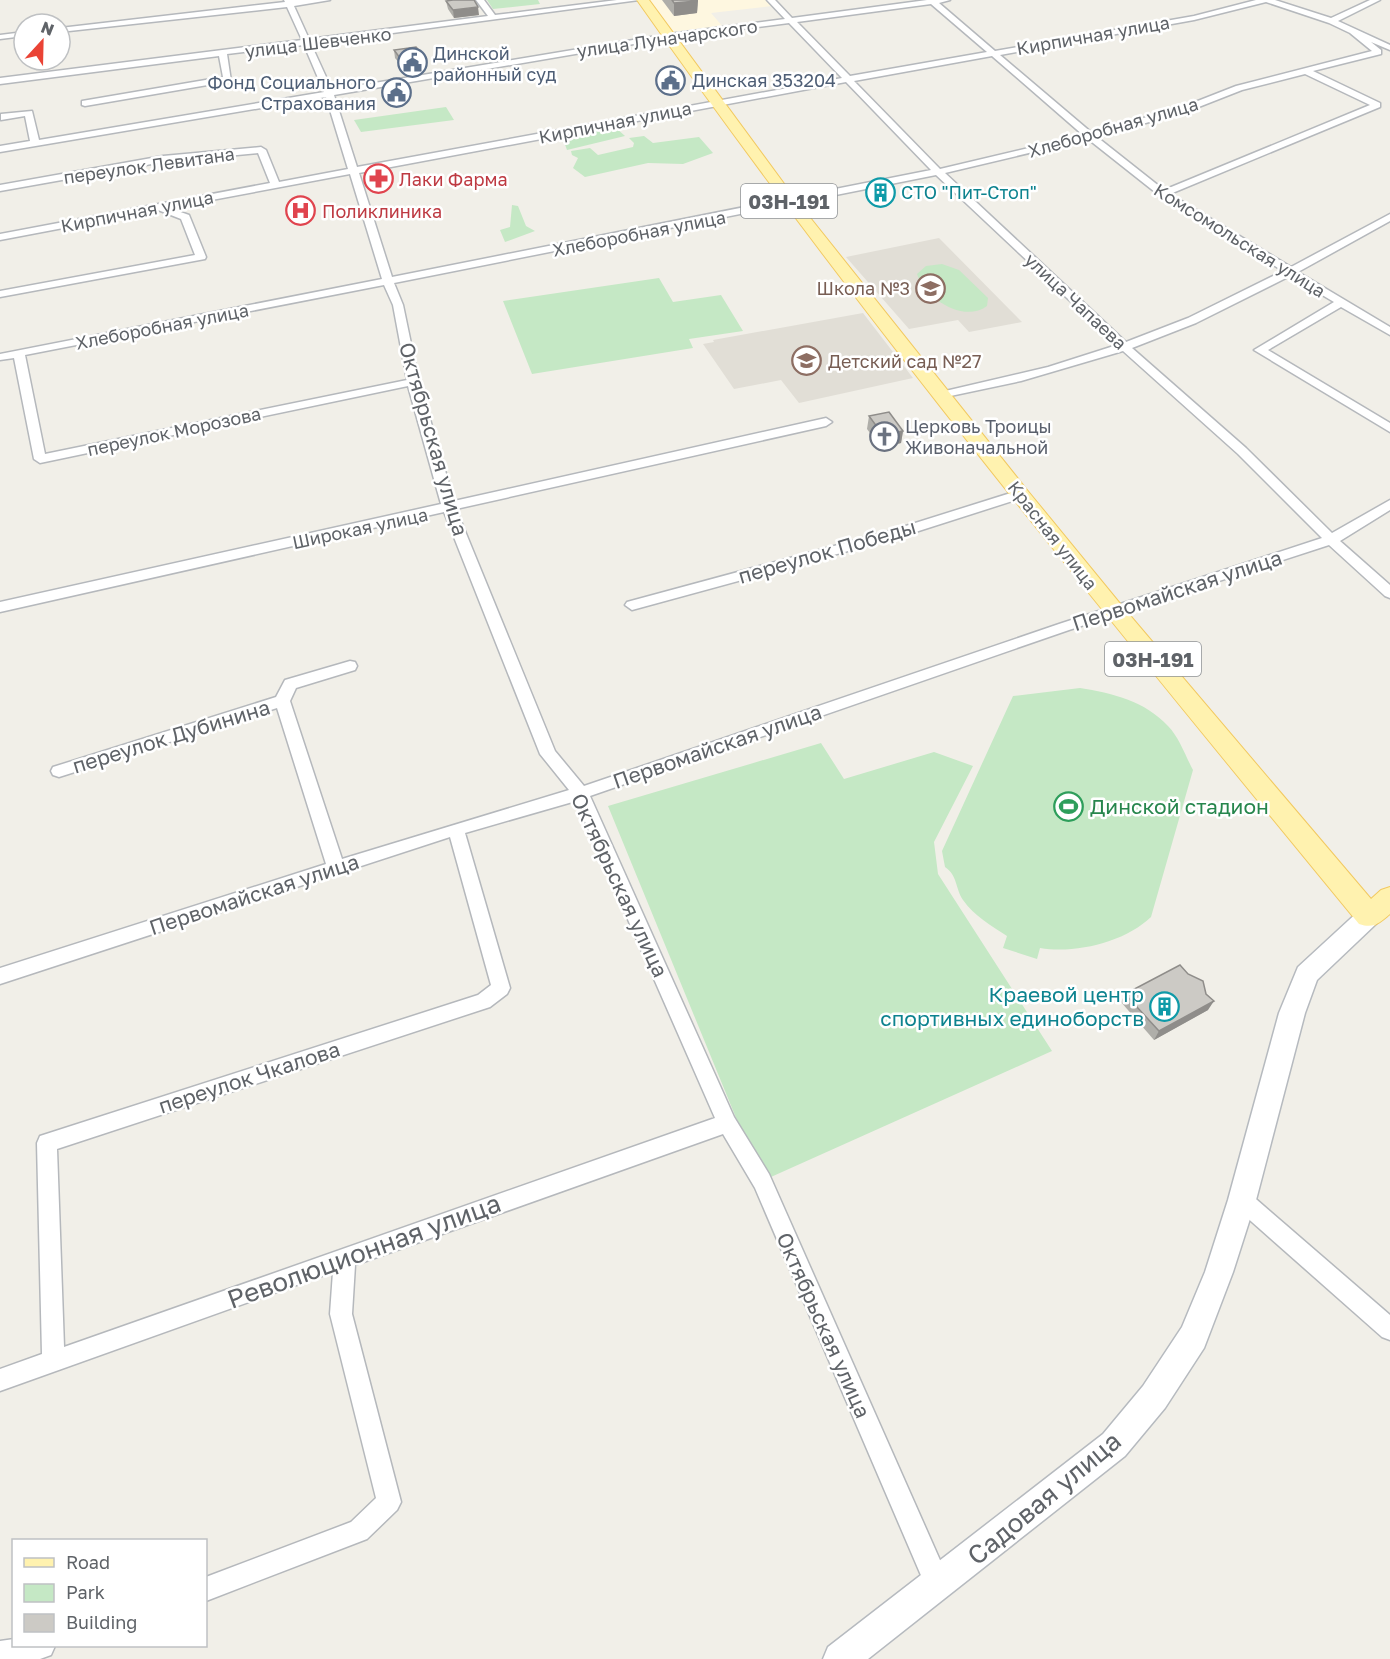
<svg xmlns="http://www.w3.org/2000/svg" width="1390" height="1659" viewBox="0 0 1390 1659" font-family="'Golos Text',sans-serif">
<style>
.commercial{fill:#fef7e0}
.education{fill:#e1ded6}
.green{fill:#c5e8c5}
.lines{fill:none;stroke-linecap:round;stroke-linejoin:round}
.street-casing{stroke:#b5b8bc;stroke-width:3}
.secondary-casing{stroke:#b6babf;stroke-width:3}
.primary-casing{stroke:#f2c960;stroke-width:2}
.street{fill:#fff;fill-rule:evenodd}
.secondary{fill:#fff;fill-rule:evenodd}
.primary{fill:#fff2af;fill-rule:evenodd}
.wall{fill:#afaea9}
.shaded-wall{fill:#8f8d8a}
.building{fill:#cccac5;stroke:#8f8d8a;stroke-width:1.5}
.labels{text-anchor:middle;dominant-baseline:central;stroke-width:5;stroke-linejoin:round;paint-order:stroke}
.far-street-label{font-size:18px;fill:#5f6368;stroke:#fff}
.far-service-label{font-size:18px;fill:#4e5e75;stroke:#fff;text-anchor:start}
.far-health-label{font-size:18px;fill:#be3a42;stroke:#fff;text-anchor:start}
.far-culture-label{font-size:18px;fill:#0d838f;stroke:#fff;text-anchor:start}
.far-education-label{font-size:18px;fill:#785e54;stroke:#fff;text-anchor:end}
.far-worship-label{font-size:18px;fill:#5b616d;stroke:#fff;text-anchor:start}
.shield{fill:#fff;stroke:#8f9295;stroke-width:1.5}
.shield-label{font-size:20px;font-weight:bold;fill:#5f6368}
.street-label{font-size:21px;fill:#5f6368;stroke:#fff}
.leisure-label{font-size:21px;fill:#27864d;stroke:#fff;text-anchor:start}
.culture-label{font-size:21px;fill:#0d838f;stroke:#fff;text-anchor:end}
.near-street-label{font-size:26px;fill:#5f6368;stroke:#fff}
</style>
<rect width="100%" height="100%" fill="#f1efe8"/>
<path class="commercial" d="M647 0H767L772 6 711 13 724 28 671 35Z"/>
<g class="education">
<path d="M939 238 1022 322 969 332 958 320 909 329 846 257Z"/>
<path d="M863 313 913 378 799 403 781 380 734 389 703 344 714 342 713 340Z"/>
</g>
<g class="green">
<path d="M487 0H538L540 4 493 9Z"/>
<path d="M446 107 454 120 361 132 354 120Z"/>
<path d="M596 128H616L625 136 567 150 562 136Z"/>
<path d="M644 136 653 143 699 137 713 153 683 164 648 163 585 177 573 168 578 158 572 155 571 151 590 148 598 155 633 147 634 143 629 138Z"/>
<path d="M512 205 518 206 526 226 535 231 505 242 500 230 510 227Z"/>
<path d="M942 264 959 270 988 298 987 306C963 324 924 297 917 274L926 266Z"/>
<path d="M659 278 673 302 721 295 743 331 689 339 693 348 532 374 503 301Z"/>
<path d="M1080 688C1112 693 1145 701 1168 726 1179 737 1186 757 1193 770L1151 917C1125 942 1076 954 1040 948L1037 959 1003 948 1007 936C992 926 974 916 963 900 955 888 958 876 945 867L942 851 1013 696Z"/>
<path d="M821 743 844 779 934 752 973 766 934 842 938 874 1052 1051 762 1181 608 806Z"/>
</g>
<g class="lines">
<defs>
<g id="street">
<path d="M284 0H330L294 6 309 39 488 16 476 0H484L495 15 617 0H639L311 44 332 90 669 34 785 19 767 0H775L792 18 927 0H950L939 3 995 51 1194 16 1256 0H1275L1331 18 1370 0H1380L1338 21 1390 45V50L1371 42 1381 50V54L1313 71 1380 103V107L1170 194 1291 267 1390 214V221L1298 272 1390 327V335L1341 307 1268 350 1390 423V432L1254 350 1334 302 1290 276 1196 323 1132 348 1246 448 1332 533 1390 500V510L1340 541 1390 585V598L1385 596 1329 545 1069 630 590 796 734 1117 769 1174 947 1576 950 1585 947 1594 938 1597 929 1594 755 1188 723 1134 355 1265 352 1314 401 1502 397 1510 367 1539 206 1601V1577L351 1522 376 1498 330 1314 333 1272 0 1391V1369L42 1354 37 1143 40 1136 478 995 491 985 450 837 0 984V968L326 864 277 708 59 777 53 775 51 771 53 767 276 697 285 680 350 661 355 662 357 666 355 670 296 688 290 701 342 859 569 790 540 754 444 512 0 612V602L441 504 408 386 40 463 34 459 14 358 0 360V354L382 279 350 174 169 208 189 215 206 257 205 259 0 297V291L195 255 181 219 158 210 0 240V234L270 183 258 153 163 162 0 191V185L163 156 261 147 266 150 279 182 348 169 326 97 0 152V146L30 141 25 116 1 120V114L32 111 39 140 324 92 304 45 227 54 231 81 85 106 82 105V101L223 77 219 56 0 84V78L302 40 287 7 60 32V28L285 2ZM1266 2 1329 23 1350 33 1372 51 1236 86 1185 106 1092 133 1000 55 1194 20ZM931 4 987 52 850 76 797 22ZM789 23 842 78 357 167 334 95 669 38ZM992 56 1083 135 940 169 854 81ZM1305 74 1370 105 1164 190 1097 137 1191 110 1242 90ZM846 82 931 170 392 277 359 173ZM1088 139 1160 196 1283 271 1188 318 1126 342 945 173ZM936 175 1117 345 1048 367 941 392V398L1021 381 1123 351 1238 454 1322 538 1059 624 584 786 555 751 456 509 826 426 832 422 826 418 454 501 419 382 403 305 394 283ZM384 285 393 305 407 380 45 454 25 355ZM576 801 715 1118 64 1347 57 1149 490 1007 507 994 510 988 465 833Z"/>
<path d="M24 32V36L0 39V35Z"/>
<path d="M1020 490 1026 494 1025 497 903 536 632 610 625 605 627 602 893 530Z"/>
<path d="M1242 1190 1249 1193 1390 1315V1340L1382 1337 1235 1207 1232 1200 1235 1193Z"/>
<path d="M14 1639V1646H55L51 1655 40 1659H0V1641Z"/>
</g>
<path id="secondary" d="M1369 906 1377 909 1381 916 1377 923 1317 980 1305 1013 1256 1200 1233 1272 1204 1348 1165 1408 1125 1456 868 1659H823L828 1647 1103 1434 1143 1386 1182 1327 1205 1272 1228 1200 1279 1013 1298 967 1361 909Z"/>
<path id="primary" d="M637 0H649L796 200 1027 490 1122 606 1371 899 1381 890 1390 887V914C1379 923 1374 929 1359 924 1111 622 862 320 637 0Z"/>
</defs>
<use href="#street" class="street-casing"/>
<use href="#secondary" class="secondary-casing"/>
<use href="#primary" class="primary-casing"/>
<use href="#street" class="street"/>
<use href="#secondary" class="secondary"/>
<use href="#primary" class="primary"/>
</g>
<g class="wall">
<path d="M662 0H698L697 13 674 16Z"/>
<path d="M446 1 479 15 454 18 448 9Z"/>
<path d="M394 50 426 58 427 66 405 70 395 58Z"/>
<path d="M869 416 903 431 901 443 881 448 867 429Z"/>
<path d="M1125 994 1208 1010 1154 1040 1121 1002Z"/>
</g>
<g class="shaded-wall">
<path d="M692 0H698L697 13 674 16V3Z"/>
<path d="M478 7 479 15 454 18 453 10Z"/>
<path d="M426 58 427 66 405 70 403 62Z"/>
<path d="M903 431 901 443 881 448 883 435Z"/>
<path d="M1214 1001 1208 1010 1154 1040 1159 1031Z"/>
</g>
<g class="building">
<path d="M453 0H474L478 7 453 10 446 1Z"/>
<path d="M672 0H697V1L674 3Z"/>
<path d="M416 47 426 58 403 62 394 50Z"/>
<path d="M889 412 903 431 883 435 869 416Z"/>
<path d="M1180 965 1188 974 1203 981 1206 994 1214 1001 1159 1031 1125 994Z"/>
</g>
<defs>
<symbol id="civic-ring" viewBox="-11 -11 22 22"><circle r="9.5" fill="#fff" stroke="#5c6f8a" stroke-width="1.5"/><path d="M-.6-6.5H3V-4.5H.6V-3L4-1V1h2V6H-6V1h2V-1L-.6-3ZM-1.2 2.5V6h2.4V2.5Z" fill="#5c6f8a"/></symbol>
<symbol id="pharmacy-ring" viewBox="-11 -11 22 22"><circle r="9.5" fill="#fff" stroke="#e0444e" stroke-width="1.5"/><path d="M-2-6h4v4h4v4h-4v4h-4v-4h-4v-4h4Z" fill="#e0444e"/></symbol>
<symbol id="building-ring" viewBox="-11 -11 22 22"><circle r="9.5" fill="#fff" stroke="#0f9aa8" stroke-width="1.5"/><path d="M-4-6H4V6H1V3H-1V6H-4ZM-2.5-4.3h1.7v1.8h-1.7ZM.8-4.3h1.7v1.8H.8ZM-2.5-1h1.7V.8h-1.7ZM.8-1h1.7V.8H.8Z" fill="#0f9aa8"/></symbol>
<symbol id="hospital-ring" viewBox="-11 -11 22 22"><circle r="9.5" fill="#fff" stroke="#e0444e" stroke-width="1.5"/><path d="M-5-5h3v3.5h4V-5h3V5h-3V1.5h-4V5h-3Z" fill="#e0444e"/></symbol>
<symbol id="school-ring" viewBox="-11 -11 22 22"><circle r="9.5" fill="#fff" stroke="#8d6e63" stroke-width="1.5"/><path d="M0-5L7-2L0 1L-7-2ZM-4 1L0 2.5L4 1V4Q0 6-4 4Z" fill="#8d6e63"/></symbol>
<symbol id="church-ring" viewBox="-11 -11 22 22"><circle r="9.5" fill="#fff" stroke="#6b7280" stroke-width="1.5"/><path d="M-1.2-6h2.4v3.5h3.3v2.4h-3.3V6h-2.4V-.1h-3.3v-2.4h3.3Z" fill="#6b7280"/></symbol>
<symbol id="stadium-ring" viewBox="-11 -11 22 22"><circle r="9.5" fill="#fff" stroke="#2e9e5b" stroke-width="1.5"/><path d="M0-5a6.5 5 0 1 0 0 10a6.5 5 0 1 0 0-10ZM-3.5-1.8h7v3.6h-7Z" fill="#2e9e5b"/></symbol>
</defs>
<g fill-rule="evenodd">
<use href="#civic-ring" x="396" y="46" width="33" height="33"/>
<use href="#civic-ring" x="654" y="64" width="33" height="33"/>
<use href="#civic-ring" x="380" y="76" width="33" height="33"/>
<use href="#pharmacy-ring" x="362" y="162" width="33" height="33"/>
<use href="#building-ring" x="864" y="176" width="33" height="33"/>
<use href="#hospital-ring" x="284" y="194" width="33" height="33"/>
<use href="#school-ring" x="914" y="272" width="33" height="33"/>
<use href="#school-ring" x="790" y="344" width="33" height="33"/>
<use href="#church-ring" x="868" y="420" width="33" height="33"/>
<use href="#stadium-ring" x="1052" y="790" width="33" height="33"/>
<use href="#building-ring" x="1148" y="990" width="33" height="33"/>
</g>
<g class="labels">
<g class="far-street-label">
<text transform="translate(1093 35) rotate(-10)">Кирпичная улица</text>
<text transform="translate(667 38) rotate(-8)">улица Луначарского</text>
<text transform="translate(318 42) rotate(-7)">улица Шевченко</text>
<text transform="translate(615 122) rotate(-11)">Кирпичная улица</text>
<text transform="translate(1113 127) rotate(-16)">Хлеборобная улица</text>
<text transform="translate(149 165) rotate(-8)">переулок Левитана</text>
<text transform="translate(137 211) rotate(-11)">Кирпичная улица</text>
<text transform="translate(639 233) rotate(-11)">Хлеборобная улица</text>
<text transform="translate(1240 240) rotate(32)">Комсомольская улица</text>
<text transform="translate(1076 301) rotate(43)">улица Чапаева</text>
<text transform="translate(162 326) rotate(-11)">Хлеборобная улица</text>
<text transform="translate(174 431) rotate(-12)">переулок Морозова</text>
<text transform="translate(360 528) rotate(-12)">Широкая улица</text>
<text transform="translate(1053 535) rotate(52)">Красная улица</text>
</g>
<g class="far-service-label">
<text x="433" y="53">Динской<tspan x="433" dy="21">районный суд</tspan></text>
<text x="692" y="80">Динская 353204</text>
<text x="376" y="82" text-anchor="end">Фонд Социального<tspan x="376" dy="21">Страхования</tspan></text>
</g>
<g class="far-health-label">
<text x="399" y="179">Лаки Фарма</text>
<text x="322" y="211">Поликлиника</text>
</g>
<g class="far-culture-label">
<text x="901" y="192">СТО "Пит-Стоп"</text>
</g>
<g class="far-education-label">
<text x="910" y="288">Школа №3</text>
<text x="828" y="361" text-anchor="start">Детский сад №27</text>
</g>
<g class="far-worship-label">
<text x="905" y="426">Церковь Троицы<tspan x="905" dy="21">Живоначальной</tspan></text>
</g>
<g class="shield">
<rect x="741" y="184" width="96" height="34" rx="4.5"/>
<rect x="1105" y="642" width="96" height="34" rx="4.5"/>
</g>
<g class="shield-label">
<text x="789" y="201">03Н-191</text>
<text x="1153" y="659">03Н-191</text>
</g>
<g class="street-label">
<text transform="translate(434 439) rotate(74)">Октябрьская улица</text>
<text transform="translate(827 551) rotate(-16)">переулок Победы</text>
<text transform="translate(1177 590) rotate(-18)">Первомайская улица</text>
<text transform="translate(171 736) rotate(-17)">переулок Дубинина</text>
<text transform="translate(717 746) rotate(-19)">Первомайская улица</text>
<text transform="translate(620 885) rotate(65)">Октябрьская улица</text>
<text transform="translate(254 894) rotate(-18)">Первомайская улица</text>
<text transform="translate(249 1077) rotate(-18)">переулок Чкалова</text>
<text transform="translate(824 1325) rotate(66)">Октябрьская улица</text>
</g>
<g class="leisure-label">
<text x="1090" y="806">Динской стадион</text>
</g>
<g class="culture-label">
<text x="1144" y="994">Краевой центр<tspan x="1144" dy="24">спортивных единоборств</tspan></text>
</g>
<g class="near-street-label">
<text transform="translate(364 1251) rotate(-20)">Революционная улица</text>
<text transform="translate(1044 1498) rotate(-40)">Садовая улица</text>
</g>
</g>
<rect x="12" y="1539" width="195" height="108" fill="#ffffff" stroke="#bfc1c3" stroke-width="1.5"/>
<rect x="24" y="1558" width="30" height="9" fill="#fff2af" stroke="#bfc1c3" stroke-width="1.5"/>
<text x="66" y="1569" font-size="18" fill="#5f6368">Road</text>
<rect x="24" y="1584" width="30" height="18" fill="#c5e8c5" stroke="#bfc1c3" stroke-width="1.5"/>
<text x="66" y="1599" font-size="18" fill="#5f6368">Park</text>
<rect x="24" y="1614" width="30" height="18" fill="#cccac5" stroke="#bfc1c3" stroke-width="1.5"/>
<text x="66" y="1629" font-size="18" fill="#5f6368">Building</text>
<g transform="translate(42 42) rotate(22)"><circle r="28" fill="#ffffff" stroke="#bfc1c3" stroke-width="1.5"/>
<path d="M0-4.5L10 22L0 15L-10 22Z" fill="#ea4335"/>
<text y="-9" font-size="16" font-weight="bold" text-anchor="middle" fill="#5f6368">N</text>
</g>
</svg>
